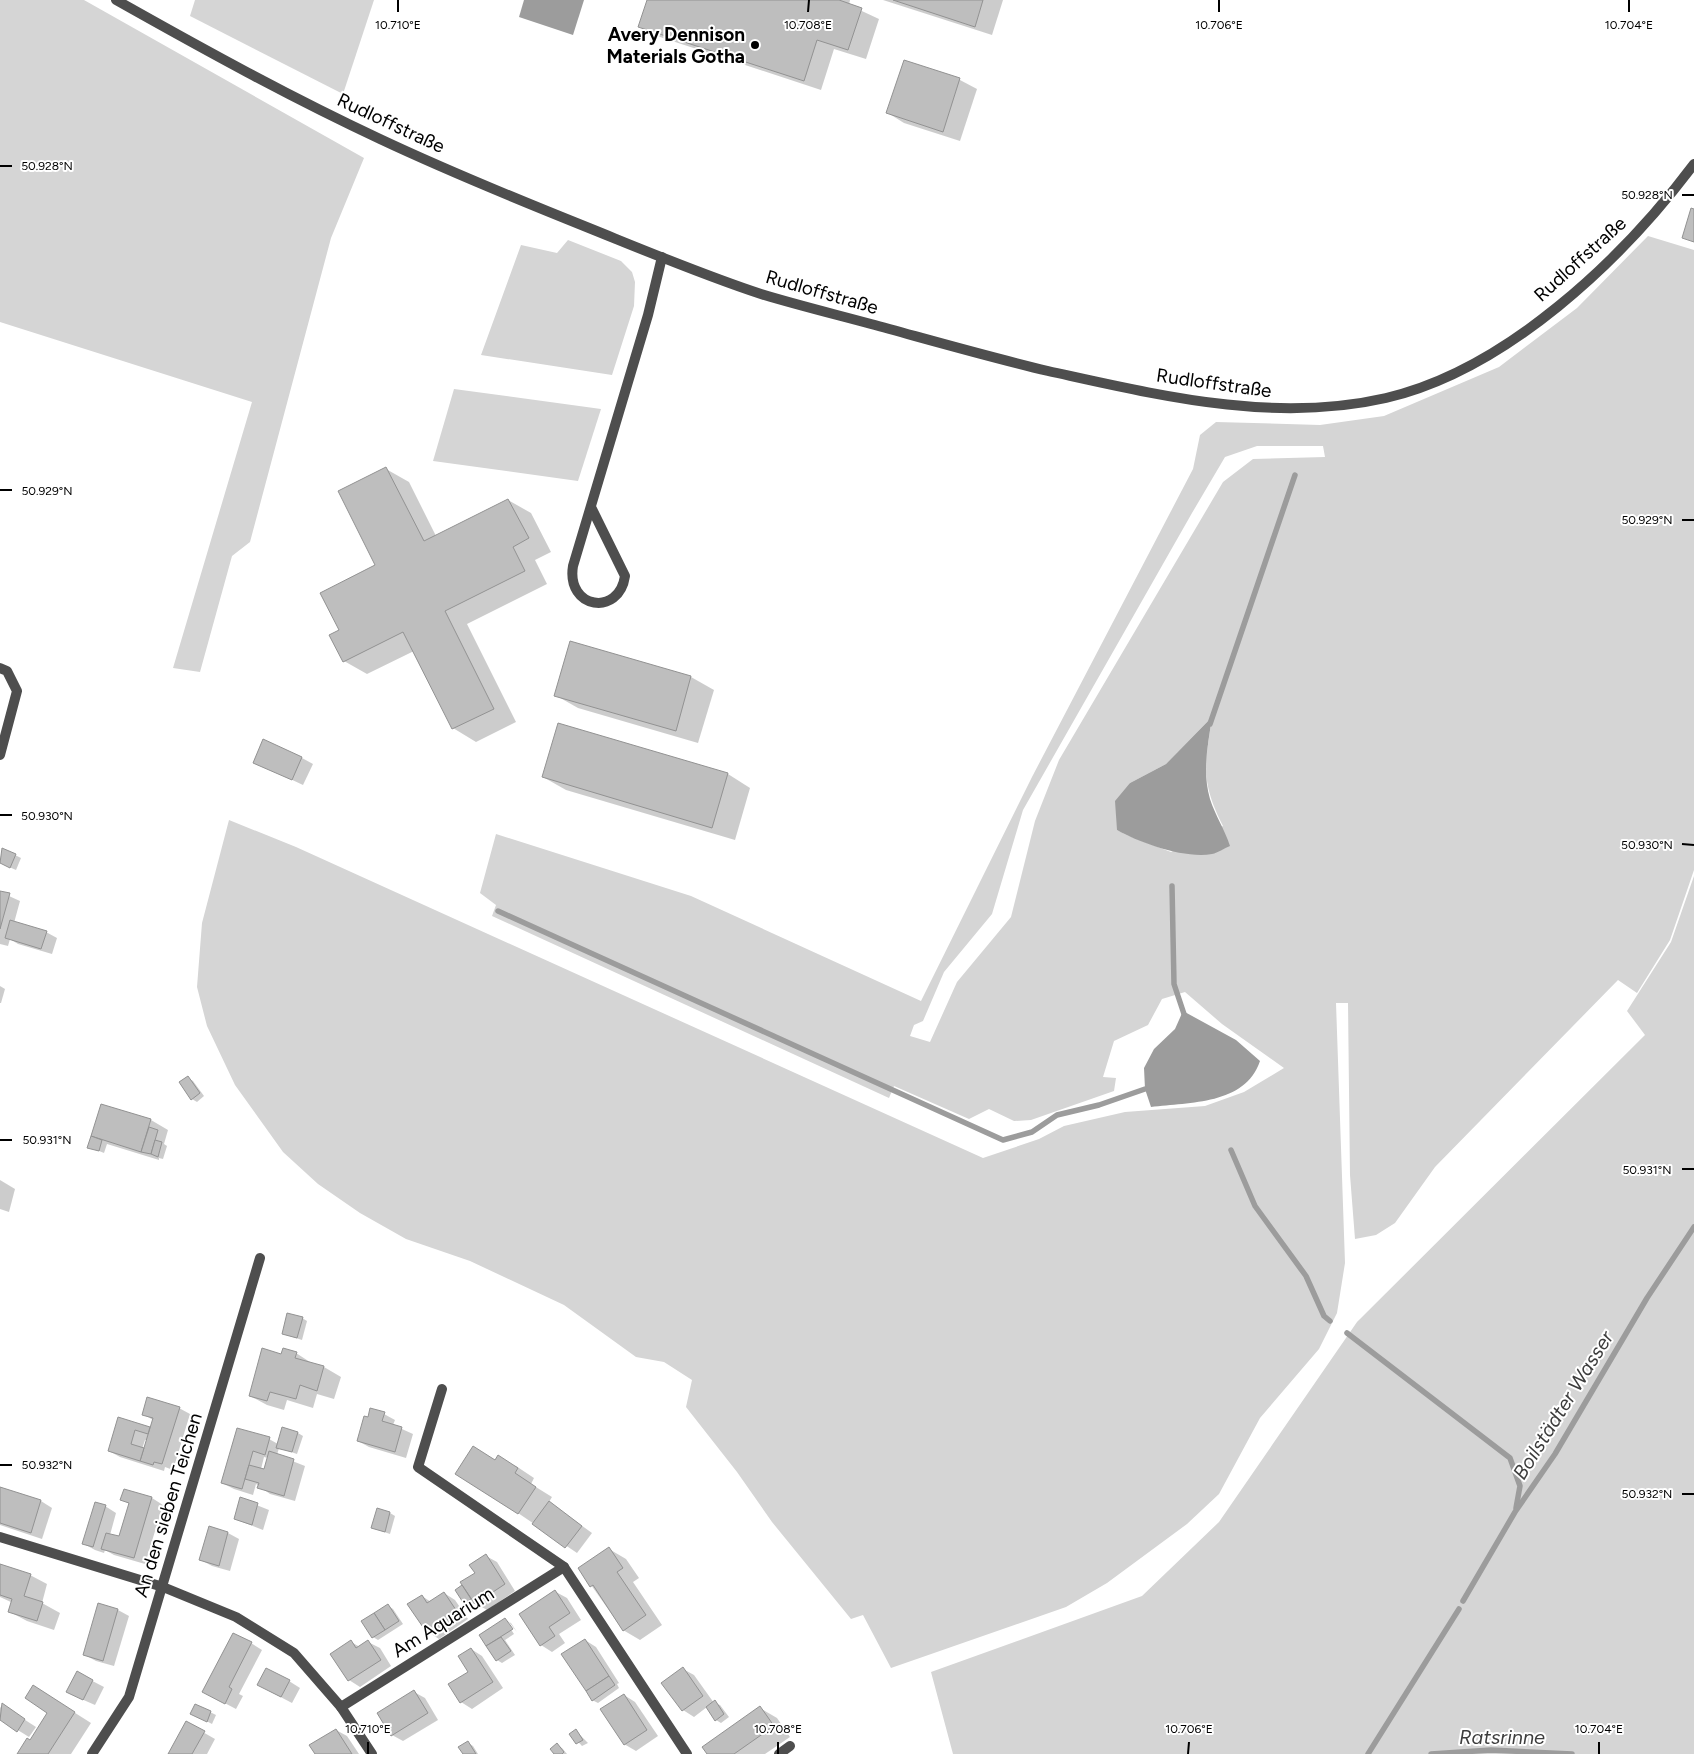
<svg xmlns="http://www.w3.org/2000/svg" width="1694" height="1754" viewBox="0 0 1694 1754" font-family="Figtree,sans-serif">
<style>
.green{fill:#d5d5d5;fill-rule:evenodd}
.water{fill:#9c9c9c}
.shadow{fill:#0003;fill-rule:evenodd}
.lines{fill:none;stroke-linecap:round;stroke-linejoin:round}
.stream{stroke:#9c9c9c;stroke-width:5.5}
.building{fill:#bebebe;stroke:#929292}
.minor{stroke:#4e4e4e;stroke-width:10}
.ticks{fill:none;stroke:#000;stroke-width:2}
.poi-dot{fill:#000;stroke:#fff;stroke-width:2}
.labels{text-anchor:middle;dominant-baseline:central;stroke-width:4;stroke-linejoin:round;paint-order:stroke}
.poi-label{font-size:19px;font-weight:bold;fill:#000;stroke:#fff;text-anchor:end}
.street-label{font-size:19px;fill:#000;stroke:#fff}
.water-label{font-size:20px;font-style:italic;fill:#3d3d3d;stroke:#fff}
.ticks-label{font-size:12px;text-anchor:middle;fill:#000;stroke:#fff;stroke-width:4;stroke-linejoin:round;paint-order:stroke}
</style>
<rect width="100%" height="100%" fill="#fff"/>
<g class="green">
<path d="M0 0H84L364 158 331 238 250 542 232 556 200 672 173 668 252 402 0 322Z"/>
<path d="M195 0H374L343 94 190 16Z"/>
<path d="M1648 236 1694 250V870L1670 940 1637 993 1618 980 1435 1167 1395 1223 1376 1235 1355 1239 1350 1175 1348 1003H1336L1345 1263 1337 1313 1319 1349 1260 1418 1219 1494 1187 1524 1107 1583 1066 1607 891 1668 863 1615 851 1619 772 1522 737 1472 686 1407 692 1380 664 1362 636 1357 564 1305 470 1261 406 1239 360 1213 318 1184 283 1152 235 1085 207 1026 197 987 202 923 229 820 296 847 983 1158 1039 1139 1064 1126 1125 1112 1205 1106 1244 1092 1284 1068 1222 1024 1185 992 1162 999 1148 1025 1114 1041 1103 1077 1116 1078 1114 1091 1031 1120 1014 1121 989 1109 969 1119 894 1086 889 1098 492 916 496 905 480 893 496 834 691 896 921 1001 1032 777 1193 469 1200 435 1216 422 1320 425 1384 416 1499 367 1577 308ZM1257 446H1323L1325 457 1253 459 1223 482 1059 760 1035 821 1011 917 957 982 930 1042 910 1036 914 1025 923 1021 944 972 992 914 1023 810 1192 513 1225 457ZM1212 717C1205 766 1200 780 1223 826L1171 852 1129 836 1117 830 1130 783 1166 764Z"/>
<path d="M568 240 621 261 632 272 635 282 634 306 612 375 481 355 521 245 557 253Z"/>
<path d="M454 389 601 409 578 481 433 461Z"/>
<path d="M1694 876V1754H953L931 1672 1142 1596 1219 1522 1357 1322 1645 1035 1627 1011 1671 942Z"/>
</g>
<g class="water">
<path d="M524 0H584L573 35 519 17Z"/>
<path d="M1212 717C1208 745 1202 771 1210 799 1215 815 1225 830 1230 846 1224 848 1218 853 1212 854 1185 859 1140 843 1117 830L1115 801 1130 783 1166 764Z"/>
<path d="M1183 1011 1236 1040 1260 1061C1245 1105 1190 1102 1151 1107L1145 1089 1144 1068 1154 1049 1175 1029Z"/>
</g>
<g class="shadow">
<path d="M648 0H850L849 5 879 19 866 59 834 49 821 90 657 36 640 26Z"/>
<path d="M883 0H1003L992 35Z"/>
<path d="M905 61 960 80 977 89 960 141 904 123 888 113Z"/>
<path d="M386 469 409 482 436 536 508 500 531 513 551 552 535 560 547 584 467 624 516 722 476 742 453 728 414 651 367 674 344 661 341 631 377 566Z"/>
<path d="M571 642 691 677 714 690 698 743 578 708 555 695Z"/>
<path d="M559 724 728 774 750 788 735 840 566 790 543 777Z"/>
<path d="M302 758 313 764 303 785 254 762Z"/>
<path d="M3 849 21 858 16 870 0 863Z"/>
<path d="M0 892 20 901 14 923 46 932 57 938 52 954 18 944 10 939 8 946 0 944Z"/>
<path d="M0 986 5 989 1 1003H0Z"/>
<path d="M188 1078 193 1081 204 1096 197 1102 192 1099Z"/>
<path d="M102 1105 151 1120 168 1130 164 1144 167 1146 163 1159 159 1158V1160L107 1144 104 1153 89 1147Z"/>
<path d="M0 1180 15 1189 9 1212 0 1209Z"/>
<path d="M302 1318 307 1321 302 1340 283 1334Z"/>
<path d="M296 1353 313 1364 324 1367 341 1377 334 1399 317 1394 313 1408 287 1400 284 1410 267 1405 250 1396 282 1355Z"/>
<path d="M179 1408 190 1414 173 1470 165 1467 164 1471 120 1457 109 1451 119 1419 151 1428 153 1420 143 1414ZM145 1440H147L145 1450 142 1449Z"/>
<path d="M384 1414 395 1420 393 1425 413 1434 406 1458 369 1447 358 1441 369 1419Z"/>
<path d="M238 1429 269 1439 278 1444 298 1433 303 1436 297 1454 279 1448 277 1455 305 1466 295 1501 270 1494 256 1484 253 1495 234 1489 222 1483ZM264 1457 268 1458 265 1470 261 1469Z"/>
<path d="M496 1461 516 1466 534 1478 531 1484 552 1497 549 1502 592 1533 577 1553 518 1513Z"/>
<path d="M0 1488 41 1501 52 1508 42 1539 0 1525Z"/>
<path d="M124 1490 152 1498 163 1505 145 1564 114 1555 105 1550 104 1553 95 1550 84 1544 105 1506 116 1513 110 1535 120 1538 130 1504 122 1500Z"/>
<path d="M241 1499 269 1510 263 1530 235 1519Z"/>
<path d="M390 1513 395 1516 390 1534 372 1528Z"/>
<path d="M228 1533 239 1539 230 1571 212 1566 201 1560Z"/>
<path d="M609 1549 626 1559 639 1578 633 1582 662 1625 640 1640 623 1630 579 1568Z"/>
<path d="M486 1556 497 1562 515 1591 487 1610 475 1603 470 1606 465 1603 456 1590 476 1573Z"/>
<path d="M0 1565 30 1575 47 1584 42 1603 60 1613 54 1630 27 1621 10 1612 13 1603 0 1597Z"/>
<path d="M556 1592 567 1598 581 1620 559 1634 565 1643 552 1652 541 1645Z"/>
<path d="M444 1593 455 1600 468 1619 439 1639 428 1632 422 1596 431 1602Z"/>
<path d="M388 1606 393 1609 403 1624 378 1640 373 1637Z"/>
<path d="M118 1610 129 1616 114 1666 96 1661 85 1655Z"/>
<path d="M505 1620 511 1623 517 1632 509 1622H506L514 1634 505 1640 515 1655 502 1663 497 1660 480 1636Z"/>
<path d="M585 1640 596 1647 619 1683 617 1684 619 1688 598 1703 592 1700Z"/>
<path d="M351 1642 360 1647 368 1642 380 1648 391 1666 360 1687 349 1680Z"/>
<path d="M251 1643 262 1650 239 1694 243 1696 236 1709 215 1698Z"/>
<path d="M471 1649 482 1656 503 1688 472 1709 461 1702 469 1672Z"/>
<path d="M683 1669 694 1675 714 1703 720 1705 729 1717 721 1723 716 1720 707 1707 694 1717 683 1710Z"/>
<path d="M77 1673 104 1687 95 1705 79 1698Z"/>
<path d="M289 1681 300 1688 292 1703 269 1691Z"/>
<path d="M414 1692 425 1698 438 1720 403 1741 392 1735Z"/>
<path d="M624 1695 635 1702 658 1736 636 1751 624 1744Z"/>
<path d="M50 1697 91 1723 71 1754H18L30 1742 49 1712Z"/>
<path d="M2 1705 36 1727 29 1737 0 1719V1708Z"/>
<path d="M196 1705 216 1715 212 1724 197 1716Z"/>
<path d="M760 1708 777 1718 790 1737 765 1754H709Z"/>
<path d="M187 1723 215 1739 207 1754H170Z"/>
<path d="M336 1730 347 1736 359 1754H316Z"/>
<path d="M576 1731 588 1743 582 1746 571 1734Z"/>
<path d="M468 1743 473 1746 478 1754H464Z"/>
<path d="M557 1745 562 1748 567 1754H555Z"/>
</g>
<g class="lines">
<g class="stream">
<path d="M1210 724 1295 475"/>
<path d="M1172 886 1174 984 1185 1017"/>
<path d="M498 911 1003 1140 1032 1132 1057 1115 1099 1105 1145 1089"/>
<path d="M1231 1150 1255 1206 1306 1276 1324 1316 1330 1321"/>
<path d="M1347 1333 1510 1458 1520 1486 1516 1508"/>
<path d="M1463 1601 1515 1512 1555 1454 1647 1298 1694 1227"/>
<path d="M1368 1754 1459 1609"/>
<path d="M1431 1754 1491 1750 1572 1754"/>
</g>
</g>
<g class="building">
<path d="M647 0H839L862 8 848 50 817 40 804 81 638 27Z"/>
<path d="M893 0H983L975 27Z"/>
<path d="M904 60 960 78 943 132 886 113Z"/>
<path d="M1691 208 1694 209V242L1682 238Z"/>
<path d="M386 467 424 541 508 499 529 538 513 547 525 571 445 611 494 709 452 729 403 632 343 662 329 635 339 630 320 593 375 565 338 491Z"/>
<path d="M570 641 691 676 676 731 554 696Z"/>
<path d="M558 723 728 773 712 828 542 777Z"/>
<path d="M263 739 302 757 292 780 253 763Z"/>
<path d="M2 848 16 854 10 868 0 863Z"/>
<path d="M0 891 10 893 0 929Z"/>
<path d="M10 920 47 931 41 949 5 938Z"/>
<path d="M188 1076 200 1093 191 1100 179 1082Z"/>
<path d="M101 1104 151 1119 141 1152 91 1136Z"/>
<path d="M149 1127 158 1130 151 1154 141 1152Z"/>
<path d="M91 1136 102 1140 99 1151 87 1148Z"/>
<path d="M155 1140 162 1142 158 1157 151 1154Z"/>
<path d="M287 1313 303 1317 297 1338 282 1334Z"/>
<path d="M262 1348 281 1354 283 1348 297 1352 295 1358 324 1366 317 1391 300 1385 296 1399 270 1392 267 1401 249 1396Z"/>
<path d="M147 1397 180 1407 162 1464 154 1462 153 1465 140 1461 153 1418 142 1415Z"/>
<path d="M370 1408 385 1412 382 1421 402 1427 395 1452 357 1441 364 1416 368 1417Z"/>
<path d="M118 1417 150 1427 148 1434 135 1430 131 1444 144 1448 140 1461 108 1451Z"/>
<path d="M282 1427 298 1432 292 1452 276 1448Z"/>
<path d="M237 1428 270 1437 265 1455 253 1451 242 1489 221 1483Z"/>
<path d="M473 1446 495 1460 498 1455 518 1468 515 1473 536 1487 518 1514 455 1474Z"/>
<path d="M269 1451 294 1459 284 1496 257 1488 259 1483 245 1479 249 1465 264 1469Z"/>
<path d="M0 1487 41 1500 31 1533 0 1523Z"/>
<path d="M124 1489 152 1497 134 1558 101 1549 106 1533 119 1536 129 1503 120 1500Z"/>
<path d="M240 1497 258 1503 252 1525 234 1519Z"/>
<path d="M549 1501 582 1526 565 1548 532 1524Z"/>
<path d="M95 1502 106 1505 93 1547 82 1544Z"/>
<path d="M377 1508 390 1512 385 1532 371 1528Z"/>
<path d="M209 1526 228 1532 219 1566 199 1560Z"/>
<path d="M609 1547 623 1568 617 1572 646 1615 623 1631 593 1585 590 1587 578 1568Z"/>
<path d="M486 1554 505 1584 475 1604 460 1582 475 1573 469 1565Z"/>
<path d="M0 1564 31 1574 24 1596 43 1602 37 1621 8 1612 12 1599 0 1595Z"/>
<path d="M462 1585 471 1599 464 1604 455 1590Z"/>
<path d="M555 1590 570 1613 549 1627 555 1636 540 1646 519 1614Z"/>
<path d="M444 1592 458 1613 427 1633 407 1604 422 1595 427 1603Z"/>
<path d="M98 1603 118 1609 103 1661 83 1655Z"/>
<path d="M388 1604 399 1621 385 1630 374 1613Z"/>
<path d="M374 1613 385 1630 372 1638 361 1621Z"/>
<path d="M505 1618 513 1629 486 1646 479 1635Z"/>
<path d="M233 1633 252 1642 229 1687 232 1689 225 1704 202 1692Z"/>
<path d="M501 1637 511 1651 496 1661 486 1646Z"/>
<path d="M585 1639 609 1676 586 1691 561 1654Z"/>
<path d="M351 1640 356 1648 368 1640 381 1660 348 1681 330 1654Z"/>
<path d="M471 1648 493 1682 460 1703 448 1684 468 1672 458 1656Z"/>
<path d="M683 1667 703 1696 682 1711 661 1683Z"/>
<path d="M266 1668 290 1680 281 1697 257 1685Z"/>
<path d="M77 1671 93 1680 83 1700 66 1692Z"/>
<path d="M609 1676 615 1685 592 1701 586 1691Z"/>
<path d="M33 1685 75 1712 48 1754H17L27 1738 30 1740 47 1713 25 1698Z"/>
<path d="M414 1690 428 1713 391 1736 377 1713Z"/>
<path d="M624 1694 647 1730 624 1745 600 1709Z"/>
<path d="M715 1700 724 1714 715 1721 706 1707Z"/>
<path d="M2 1703 25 1719 17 1732 0 1720Z"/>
<path d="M195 1704 211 1711 207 1722 190 1714Z"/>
<path d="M760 1706 774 1726 734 1754H707L702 1747Z"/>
<path d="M186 1721 205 1731 192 1754H168Z"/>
<path d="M336 1729 352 1754H315L309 1745Z"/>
<path d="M576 1729 583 1740 576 1744 569 1734Z"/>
<path d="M468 1741 476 1754H463L458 1747Z"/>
<path d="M557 1743 564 1752 562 1754H554L550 1749Z"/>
</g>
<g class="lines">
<g class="minor">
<path d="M116 0C203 49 290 97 380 139 448 171 519 200 589 228 646 251 703 275 761 294 797 305 834 314 871 324 930 340 989 357 1048 371 1158 395 1273 424 1386 398 1506 370 1622 260 1694 164"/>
<path d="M591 507 625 576C619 617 566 609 573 566L648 315 662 257"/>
<path d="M0 668 7 671 17 691 0 755"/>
<path d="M442 1389 418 1467 564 1567 687 1754"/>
<path d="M0 1537 163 1587 236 1617 294 1653 341 1707 372 1754"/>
<path d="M341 1707 564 1567"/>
<path d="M92 1754 129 1697 260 1258"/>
<path d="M779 1754 790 1746"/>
</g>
</g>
<path class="ticks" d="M398 12V0M808 12 809 0M1219 12V0M1629 12V0M0 166H12M1682 195H1694M0 490H12M1682 520H1694M0 815H12M1682 844 1694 845M0 1140H12M1682 1169H1694M0 1465H12M1682 1494H1694M368 1754V1742M778 1754V1742M1188 1754 1189 1742M1599 1754V1742"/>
<circle class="poi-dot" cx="755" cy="45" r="5"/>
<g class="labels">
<g class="poi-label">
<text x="745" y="34">Avery Dennison<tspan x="745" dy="22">Materials Gotha</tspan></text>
</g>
<g class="street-label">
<text transform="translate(391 123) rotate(25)">Rudloffstraße</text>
<text transform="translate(1580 259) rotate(-42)">Rudloffstraße</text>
<text transform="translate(822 292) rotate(16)">Rudloffstraße</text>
<text transform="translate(1214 383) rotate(8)">Rudloffstraße</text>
<text transform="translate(168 1505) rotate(-73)">An den sieben Teichen</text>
<text transform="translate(443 1622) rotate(-32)">Am Aquarium</text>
</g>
<g class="water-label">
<text transform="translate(1563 1405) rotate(-58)">Boilstädter Wasser</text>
<text x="1502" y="1737">Ratsrinne</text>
</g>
</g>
<g class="ticks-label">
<text x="398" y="29">10.710°E</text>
<text x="808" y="29">10.708°E</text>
<text x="1219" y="29">10.706°E</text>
<text x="1629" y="29">10.704°E</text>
<text x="47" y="170">50.928°N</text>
<text x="1647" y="199">50.928°N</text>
<text x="47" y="495">50.929°N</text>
<text x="1647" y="524">50.929°N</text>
<text x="47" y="820">50.930°N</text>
<text x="1647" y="849">50.930°N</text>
<text x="47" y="1144">50.931°N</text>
<text x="1647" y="1174">50.931°N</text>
<text x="47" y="1469">50.932°N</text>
<text x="1647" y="1498">50.932°N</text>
<text x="368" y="1733">10.710°E</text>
<text x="778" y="1733">10.708°E</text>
<text x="1189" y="1733">10.706°E</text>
<text x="1599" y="1733">10.704°E</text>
</g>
</svg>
